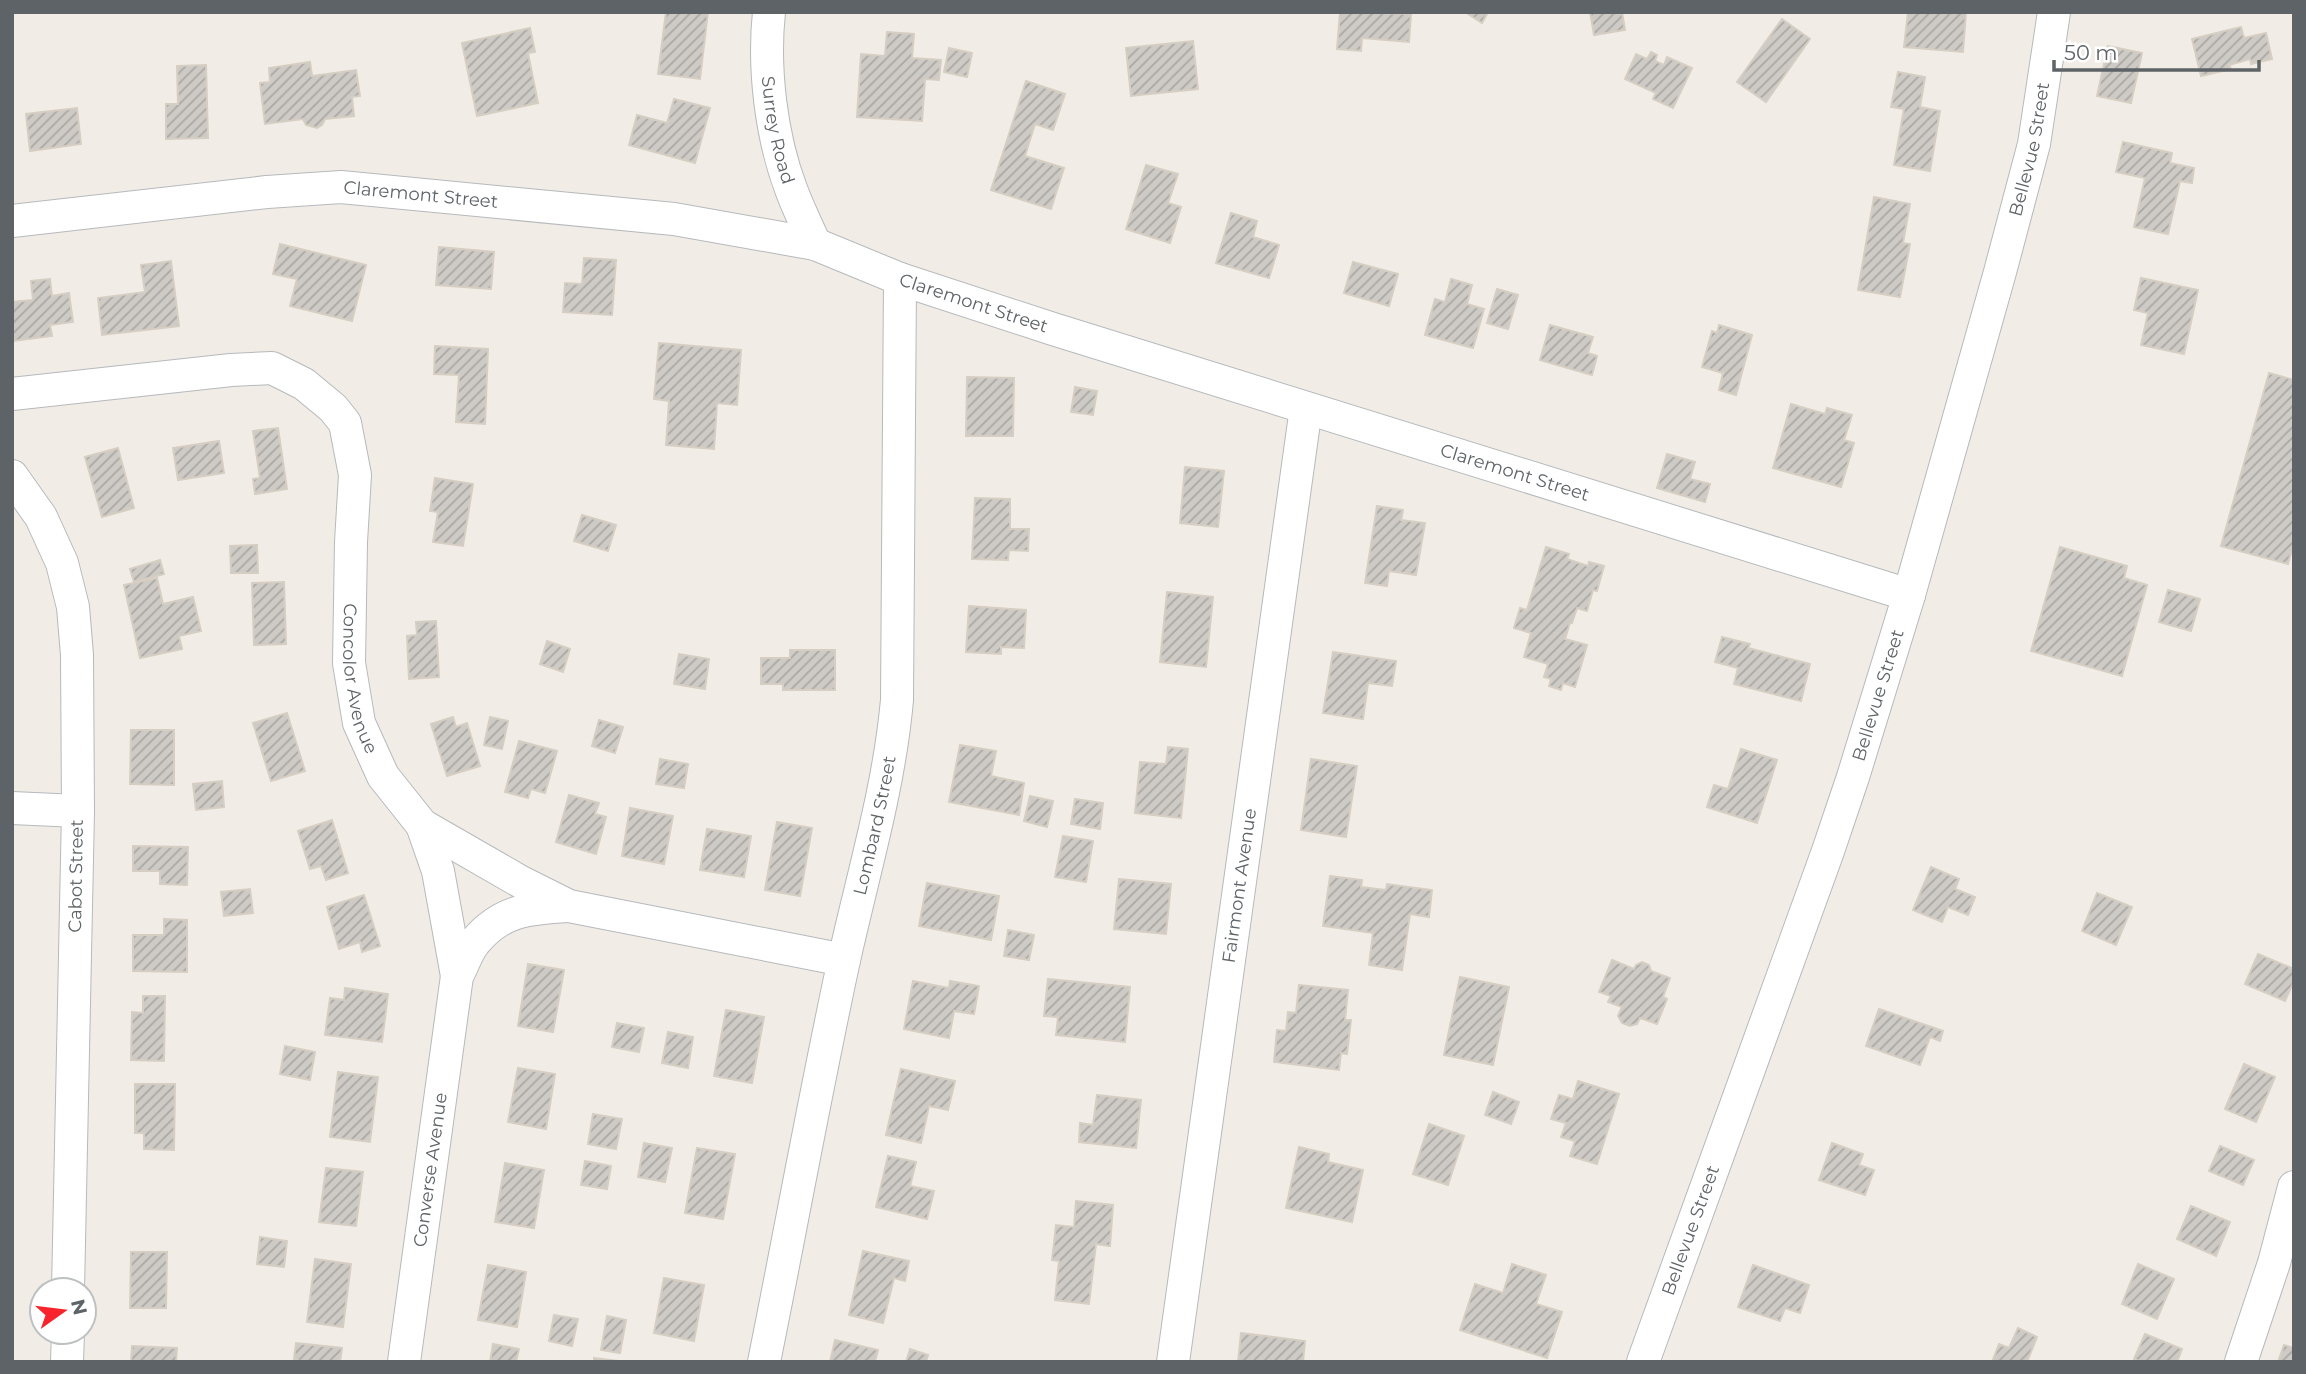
<svg xmlns="http://www.w3.org/2000/svg" width="2306" height="1374" viewBox="0 0 2306 1374" font-family="Montserrat,sans-serif">
<style>
.building{fill:url(#building-hatch);stroke:#d6cec3;stroke-width:2}
.lines{fill:none;stroke-linecap:round;stroke-linejoin:round}
.minor-casing{stroke:#b6b9bd;stroke-width:34}
.minor{stroke:#fff;stroke-width:32}
.labels{text-anchor:middle;dominant-baseline:central;stroke-width:5;stroke-linejoin:round;paint-order:stroke}
.street-label{font-size:18px;fill:#5d6367;stroke:#fff}
</style>
<defs>
<pattern id="building-hatch" width="6" height="6" patternUnits="userSpaceOnUse" patternTransform="scale(1.75)"><rect width="6" height="6" fill="#cecac5"/><path d="M-1 1l2-2M0 6l6-6M5 7l2-2" fill="none" stroke="#aaa8a4"/></pattern>
</defs>
<rect width="100%" height="100%" fill="#f1ede6"/>
<g class="building">
<path d="M666 12H708L700 79 658 74Z"/>
<path d="M1340 12 1411 14 1409 42 1362 38 1361 51 1337 49Z"/>
<path d="M1465 12H1488L1482 23Z"/>
<path d="M1590 12H1622L1625 30 1594 35Z"/>
<path d="M1908 12H1966L1963 52 1904 47Z"/>
<path d="M1782 19 1810 39 1766 102 1737 82Z"/>
<path d="M2241 27 2244 38 2266 33 2272 59 2251 64 2250 59 2229 65 2231 69 2201 76 2192 39Z"/>
<path d="M530 28 535 52 528 53 538 103 477 116 462 43Z"/>
<path d="M887 32 914 34 912 58 941 60 939 80 925 79 922 121 857 117 861 54 885 56Z"/>
<path d="M1193 41 1198 89 1131 96 1126 48Z"/>
<path d="M2108 46 2142 53 2131 103 2097 96Z"/>
<path d="M949 48 972 53 967 77 944 72Z"/>
<path d="M1651 52 1657 55 1655 61 1664 65 1667 57 1692 68 1673 108 1653 99 1656 93 1625 79 1636 54 1647 59Z"/>
<path d="M310 62 312 76 356 70 360 96 352 97 354 116 325 119 322 125 317 128 306 125 303 119 265 124 260 83 270 82 269 68Z"/>
<path d="M206 65 208 138 166 139V104H178L177 66Z"/>
<path d="M1898 72 1925 77 1920 107 1940 111 1930 171 1894 165 1904 109 1891 107Z"/>
<path d="M1026 81 1065 94 1053 130 1035 124 1025 156 1064 168 1051 209 991 190Z"/>
<path d="M674 99 710 108 695 163 629 145 637 115 667 123Z"/>
<path d="M77 108 81 144 30 151 26 114Z"/>
<path d="M2123 142 2172 153 2170 163 2194 168 2192 183 2180 181 2168 234 2134 227 2145 178 2116 172Z"/>
<path d="M1146 165 1178 174 1168 203 1181 207 1170 243 1126 229Z"/>
<path d="M1874 197 1910 204 1903 243 1910 244 1900 297 1858 290Z"/>
<path d="M1231 213 1257 221 1253 237 1279 245 1269 278 1216 263Z"/>
<path d="M280 244 366 265 352 321 290 306 297 279 273 274Z"/>
<path d="M439 247 494 252 491 289 436 285Z"/>
<path d="M584 258 616 260 612 315 563 312 565 283 582 284Z"/>
<path d="M171 261 179 326 102 335 98 298 145 292 141 265Z"/>
<path d="M1353 262 1398 274 1389 306 1344 293Z"/>
<path d="M2141 278 2198 290 2184 354 2141 345 2148 313 2134 310Z"/>
<path d="M50 279 52 296 69 293 73 322 50 325 52 336 12 341V302L33 300 31 281Z"/>
<path d="M1451 279 1472 285 1467 304 1484 309 1473 348 1425 335 1435 299 1445 302Z"/>
<path d="M1497 289 1518 295 1508 329 1487 323Z"/>
<path d="M1550 325 1593 337 1588 353 1597 356 1592 375 1540 360Z"/>
<path d="M1719 325 1752 335 1736 395 1719 390 1723 373 1702 367 1712 331 1717 333Z"/>
<path d="M659 343 741 350 737 405 717 403 714 449 666 445 669 401 654 399Z"/>
<path d="M435 346 488 349 485 424 456 422 459 375 434 374Z"/>
<path d="M2269 373 2294 380V542L2288 564 2221 546Z"/>
<path d="M967 377 1014 378 1013 436H966Z"/>
<path d="M1075 387 1097 391 1093 415 1071 412Z"/>
<path d="M1791 404 1825 414 1827 408 1852 415 1844 440 1854 443 1841 487 1773 468Z"/>
<path d="M278 428 287 489 255 494 253 479 260 478 253 431Z"/>
<path d="M219 441 224 473 178 480 173 448Z"/>
<path d="M118 448 134 508 102 517 85 457Z"/>
<path d="M1667 454 1695 462 1690 479 1710 484 1705 502 1657 488Z"/>
<path d="M1185 467 1224 471 1218 527 1180 523Z"/>
<path d="M435 478 473 484 463 546 433 542 438 512 430 511Z"/>
<path d="M975 498 1010 499V529H1029L1028 551 1009 550 1008 560 972 559Z"/>
<path d="M1377 506 1403 510 1401 520 1425 523 1416 575 1389 571 1387 586 1365 583Z"/>
<path d="M582 515 616 525 608 551 574 541Z"/>
<path d="M257 545 258 573H231L230 546Z"/>
<path d="M1546 547 1569 554 1567 559 1588 566 1589 562 1604 566 1597 591 1593 590 1587 611 1577 608 1572 623H1570L1565 639 1587 645 1575 687 1563 683 1561 690 1549 686 1551 679 1544 677 1548 664 1524 657 1531 633 1514 628 1520 608 1527 610Z"/>
<path d="M2060 547 2127 566 2124 578 2147 585 2122 676 2031 651Z"/>
<path d="M160 560 164 574 134 582 130 569Z"/>
<path d="M157 578 163 604 193 597 201 631 179 636 182 649 140 658 124 585Z"/>
<path d="M284 582 286 644 254 645 252 583Z"/>
<path d="M2168 590 2200 599 2191 631 2159 622Z"/>
<path d="M1167 592 1213 597 1206 667 1160 662Z"/>
<path d="M969 606 1026 610 1024 648 1001 647V654L966 652Z"/>
<path d="M436 621 439 677 409 679 407 636 417 635 416 622Z"/>
<path d="M1722 637 1750 644 1748 648 1810 664 1801 701 1734 684 1738 668 1715 662Z"/>
<path d="M547 641 570 649 563 672 540 664Z"/>
<path d="M790 650H835V690H783V684H761V658H790Z"/>
<path d="M1333 652 1396 661 1392 686 1368 683 1363 719 1323 713Z"/>
<path d="M679 654 709 659 705 689 674 684Z"/>
<path d="M287 713 305 771 271 781 253 723Z"/>
<path d="M453 717 456 727 467 723 480 766 447 776 431 724Z"/>
<path d="M490 717 508 721 502 749 484 745Z"/>
<path d="M599 720 623 727 615 753 592 746Z"/>
<path d="M131 730H174V785L130 784Z"/>
<path d="M519 741 557 751 545 793 531 789 528 798 505 792Z"/>
<path d="M960 745 996 751 991 776 1024 783 1019 815 949 802Z"/>
<path d="M1168 747 1188 749 1181 818 1135 813 1140 762 1166 764Z"/>
<path d="M1741 749 1777 760 1757 823 1707 807 1714 785 1728 789Z"/>
<path d="M660 759 688 764 684 788 656 784Z"/>
<path d="M1311 759 1357 766 1346 837 1301 830Z"/>
<path d="M222 781 224 807 196 810 193 784Z"/>
<path d="M569 795 599 803 595 814 606 817 596 854 556 842Z"/>
<path d="M1030 796 1053 801 1047 827 1024 821Z"/>
<path d="M1075 799 1103 803 1100 829 1071 824Z"/>
<path d="M630 808 673 816 664 864 622 856Z"/>
<path d="M332 820 348 873 326 880 321 866 310 869 298 831Z"/>
<path d="M777 822 812 828 800 896 765 890Z"/>
<path d="M707 829 751 836 744 877 700 870Z"/>
<path d="M1063 836 1093 841 1086 882 1055 877Z"/>
<path d="M133 846 188 847 187 885 160 884V871H133Z"/>
<path d="M1931 867 1959 879 1955 889 1975 897 1968 915 1948 907 1942 922 1913 910Z"/>
<path d="M1330 876 1362 880 1361 887 1386 890 1387 884 1432 890 1429 917 1410 914 1402 970 1369 965 1373 933 1323 926Z"/>
<path d="M1119 879 1171 884 1166 934 1114 929Z"/>
<path d="M927 883 999 896 991 940 919 926Z"/>
<path d="M250 889 253 913 224 916 221 892Z"/>
<path d="M2097 893 2132 907 2116 945 2082 931Z"/>
<path d="M364 895 380 946 362 952 360 942 339 949 327 907Z"/>
<path d="M164 919 187 920V972L133 971V935H164Z"/>
<path d="M1008 930 1034 935 1029 960 1004 956Z"/>
<path d="M2258 954 2294 969V981L2285 1001 2245 984Z"/>
<path d="M1612 960 1634 969 1636 965 1642 962 1649 965 1651 971 1670 978 1663 997 1667 999 1657 1024 1640 1018 1637 1024 1630 1026 1622 1023 1618 1016 1622 1007 1608 1002 1611 996 1599 992Z"/>
<path d="M528 964 564 970 553 1032 518 1026Z"/>
<path d="M1460 977 1509 987 1493 1065 1444 1055Z"/>
<path d="M1048 979 1130 987 1125 1042 1056 1035 1058 1017 1044 1016Z"/>
<path d="M913 981 949 988 950 981 979 986 974 1014 954 1011 949 1038 904 1029Z"/>
<path d="M1299 985 1348 990 1345 1020H1351L1347 1054 1341 1053 1339 1070 1274 1062 1277 1030 1286 1031 1288 1012 1296 1013Z"/>
<path d="M345 988 388 994 382 1042 325 1035 330 998 344 1000Z"/>
<path d="M143 996H165L164 1061 131 1060 132 1012 143 1013Z"/>
<path d="M1879 1009 1943 1031 1940 1041 1930 1037 1920 1065 1866 1046Z"/>
<path d="M726 1010 764 1017 752 1083 714 1076Z"/>
<path d="M617 1023 644 1028 639 1052 612 1047Z"/>
<path d="M668 1032 693 1037 688 1068 662 1063Z"/>
<path d="M285 1046 315 1052 310 1080 280 1074Z"/>
<path d="M2244 1064 2275 1077 2256 1122 2225 1109Z"/>
<path d="M518 1068 555 1074 546 1129 508 1122Z"/>
<path d="M901 1069 955 1081 948 1110 929 1106 921 1143 886 1135Z"/>
<path d="M338 1072 378 1077 370 1142 330 1137Z"/>
<path d="M1578 1081 1619 1094 1597 1164 1570 1156 1575 1141 1561 1137 1566 1123 1551 1119 1559 1095 1573 1099Z"/>
<path d="M135 1084H175L174 1150 144 1149V1133H135Z"/>
<path d="M1493 1092 1519 1102 1511 1124 1485 1115Z"/>
<path d="M1097 1095 1141 1100 1136 1148 1079 1142 1080 1123 1093 1125Z"/>
<path d="M593 1114 622 1119 616 1149 588 1144Z"/>
<path d="M1429 1124 1464 1136 1448 1185 1413 1174Z"/>
<path d="M644 1143 672 1148 665 1182 638 1177Z"/>
<path d="M1832 1143 1863 1154 1859 1165 1874 1170 1865 1195 1819 1180Z"/>
<path d="M2220 1146 2254 1160 2243 1185 2209 1171Z"/>
<path d="M1299 1147 1329 1154 1328 1162 1363 1170 1352 1222 1286 1208Z"/>
<path d="M697 1148 735 1154 723 1219 685 1213Z"/>
<path d="M888 1156 916 1162 910 1186 934 1191 927 1219 876 1207Z"/>
<path d="M585 1161 611 1166 607 1189 581 1185Z"/>
<path d="M505 1163 544 1170 534 1228 495 1222Z"/>
<path d="M326 1168 363 1172 356 1226 319 1222Z"/>
<path d="M1076 1201 1113 1205 1110 1246 1096 1244 1089 1304 1055 1300 1059 1261 1052 1260 1056 1225 1074 1227Z"/>
<path d="M2191 1206 2230 1222 2216 1256 2177 1239Z"/>
<path d="M260 1237 287 1241 284 1267 257 1264Z"/>
<path d="M863 1251 909 1261 905 1281 894 1278 883 1323 849 1315Z"/>
<path d="M131 1252H167L166 1308H130Z"/>
<path d="M315 1259 351 1264 343 1327 307 1322Z"/>
<path d="M1512 1264 1546 1275 1536 1304 1562 1312 1547 1358 1460 1330 1475 1284 1503 1293Z"/>
<path d="M2138 1264 2174 1279 2157 1319 2122 1304Z"/>
<path d="M488 1265 526 1272 517 1327 478 1320Z"/>
<path d="M1753 1265 1809 1285 1800 1313 1785 1308 1780 1321 1738 1307Z"/>
<path d="M664 1278 704 1285 694 1341 654 1333Z"/>
<path d="M554 1315 578 1319 572 1346 549 1341Z"/>
<path d="M607 1316 626 1320 620 1353 601 1350Z"/>
<path d="M2018 1328 2037 1337 2027 1362H1992L1999 1344 2009 1348Z"/>
<path d="M1241 1333 1305 1341 1303 1362H1238Z"/>
<path d="M2145 1334 2182 1349 2177 1362H2141L2134 1359Z"/>
<path d="M835 1340 878 1350 875 1362H830Z"/>
<path d="M296 1343 342 1348 340 1362H303L294 1359Z"/>
<path d="M493 1344 519 1349 516 1362H490Z"/>
<path d="M2284 1345 2294 1348V1362H2278Z"/>
<path d="M132 1346 177 1348 176 1362H131Z"/>
<path d="M910 1349 928 1355 926 1362H906Z"/>
<path d="M594 1358 618 1361V1362H594Z"/>
</g>
<g class="lines">
<defs>
<g id="minor">
<path id="s1" d="M769 12C763 68 771 136 791 189 798 208 807 226 815 244"/>
<path id="s2" d="M12 221 267 192 341 187 674 219 815 244 900 279 1053 329 1909 595"/>
<path id="s3" d="M12 394 231 370 272 368 304 384 333 408 345 423 355 475 351 542 349 663 359 723 383 776 422 825 521 882 569 906 844 960"/>
<path d="M12 476 41 517 62 563 73 607 77 655 78 811 68 1290"/>
<path d="M12 808 78 811"/>
<path d="M422 825 438 871 457 976"/>
<path d="M67 1362 68 1332"/>
<path id="s4" d="M404 1362 457 976C463 966 467 951 475 942 501 910 530 908 568 906"/>
<path id="s5" d="M764 1362C791 1228 815 1094 844 960 863 874 889 789 897 700L900 279"/>
<path id="s6" d="M1173 1362 1306 408"/>
<path id="s7" d="M1643 1362 1828 851 1853 777 1909 595 2000 272 2034 144 2054 12"/>
<path d="M2241 1362 2274 1263 2294 1187"/>
</g>
</defs>
<use href="#minor" class="minor-casing"/>
<use href="#minor" class="minor"/>
</g>
<g class="labels">
<g class="street-label">
<text stroke="none"><textPath href="#s1" startOffset="119">Surrey Road</textPath></text>
<text stroke="none"><textPath href="#s7" startOffset="1274">Bellevue Street</textPath></text>
<text stroke="none"><textPath href="#s2" startOffset="411">Claremont Street</textPath></text>
<text stroke="none"><textPath href="#s2" startOffset="978">Claremont Street</textPath></text>
<text stroke="none"><textPath href="#s2" startOffset="1545">Claremont Street</textPath></text>
<text stroke="none"><textPath href="#s3" startOffset="612">Concolor Avenue</textPath></text>
<text stroke="none"><textPath href="#s7" startOffset="707">Bellevue Street</textPath></text>
<text stroke="none"><textPath href="#s5" startOffset="548">Lombard Street</textPath></text>
<text transform="translate(76 876) rotate(-89)">Cabot Street</text>
<text stroke="none"><textPath href="#s6" startOffset="481">Fairmont Avenue</textPath></text>
<text stroke="none"><textPath href="#s4" startOffset="194">Converse Avenue</textPath></text>
<text stroke="none"><textPath href="#s7" startOffset="140">Bellevue Street</textPath></text>
</g>
</g>
<rect width="2306" height="1374" fill="none" stroke="#5d6367" stroke-width="28"/>
<g transform="translate(63 1311) rotate(76)"><circle r="33" fill="#ffffff" stroke="#bec1c2" stroke-width="2"/>
<path d="M0-5L12 26L0 18L-12 26Z" fill="#f8242c"/>
<text y="-10" font-size="19" font-weight="bold" text-anchor="middle" fill="#5d6367">N</text>
</g>
<path d="M2054 60v10h205v-10" fill="none" stroke="#5d6367" stroke-width="3.5"/>
<text x="2064" y="60" font-size="21" fill="#5d6367" stroke="#ffffff" stroke-width="5" paint-order="stroke">50 m</text>
</svg>
